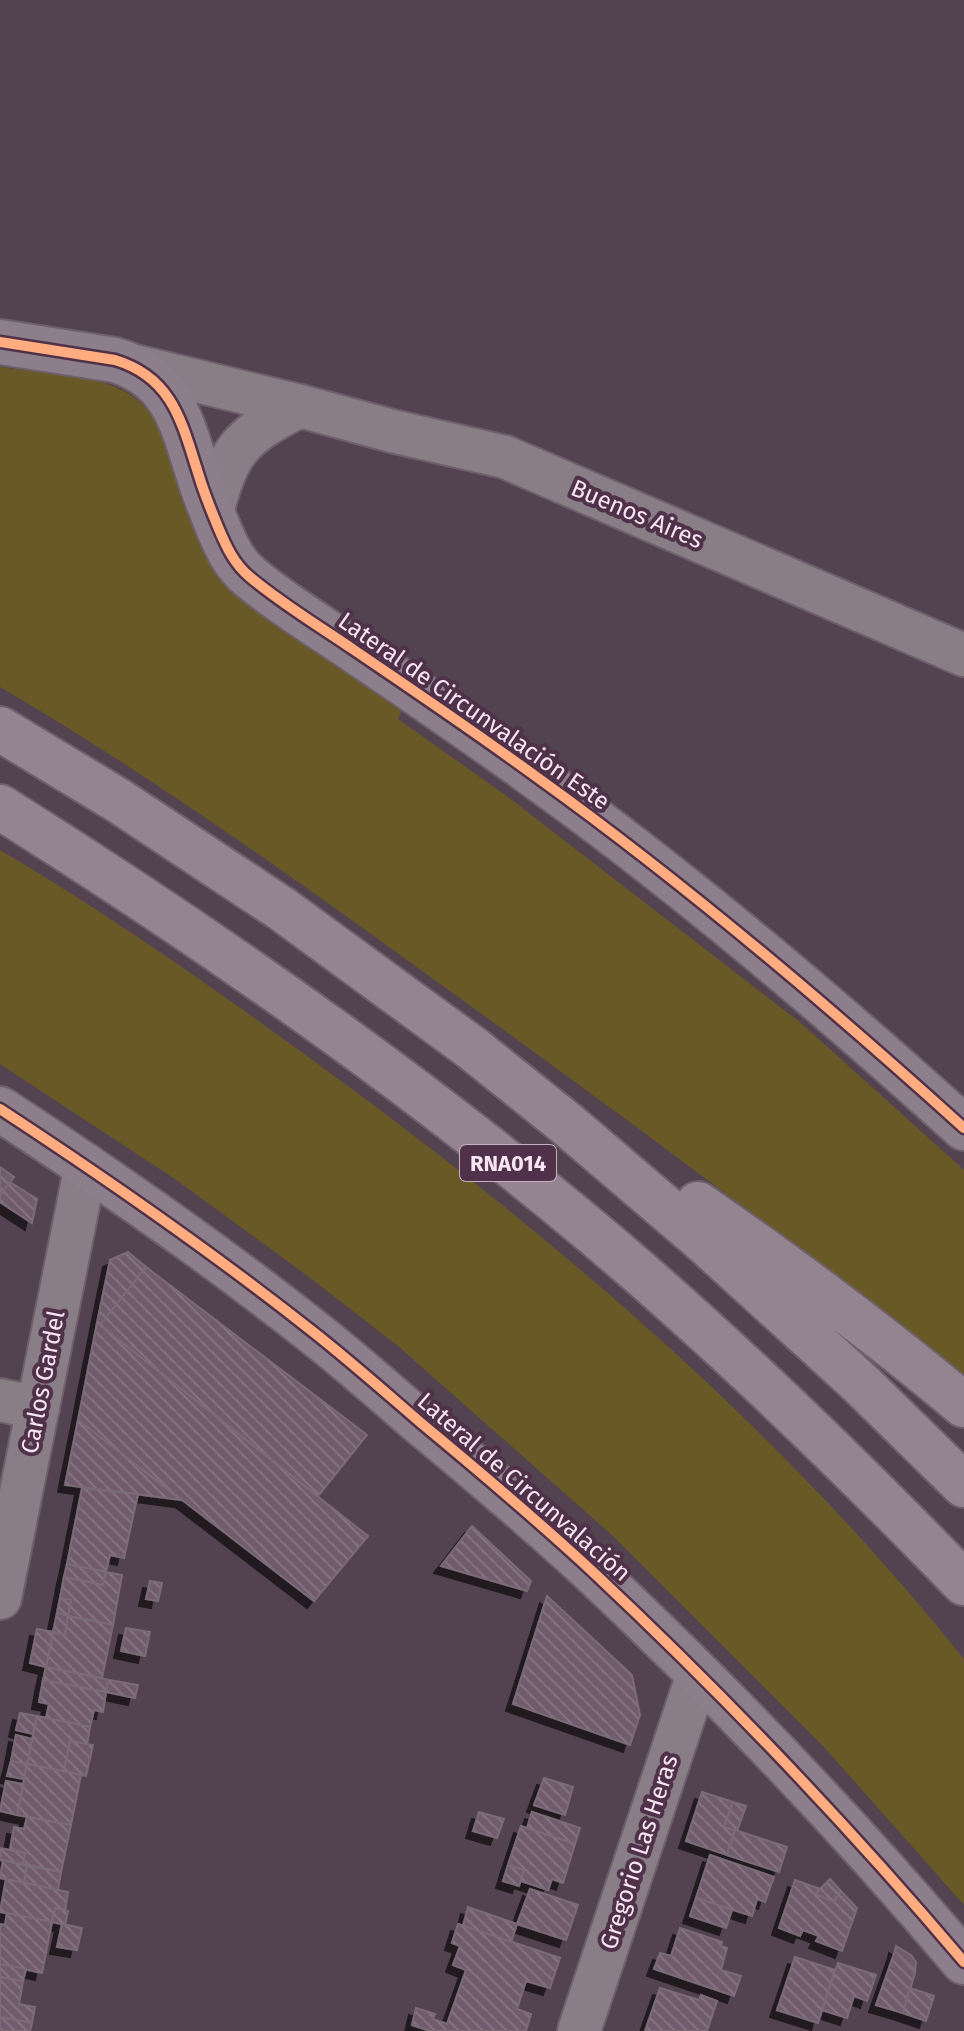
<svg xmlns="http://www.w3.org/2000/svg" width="964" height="2031" viewBox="0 0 964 2031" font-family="'Fira Sans',sans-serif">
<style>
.green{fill:#695926}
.building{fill:url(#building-back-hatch);stroke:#7a6c77;stroke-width:2;filter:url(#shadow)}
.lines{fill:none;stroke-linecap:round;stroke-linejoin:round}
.street-casing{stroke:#6e606b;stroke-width:46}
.secondary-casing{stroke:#6e606b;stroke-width:48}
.highway-casing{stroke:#6e606b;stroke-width:48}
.street{stroke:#897d86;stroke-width:42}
.secondary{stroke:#8c7e8a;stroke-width:44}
.highway{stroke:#938490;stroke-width:44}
.cycleway-casing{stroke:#4f3149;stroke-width:15}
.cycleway{stroke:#ffac80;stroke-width:10}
.labels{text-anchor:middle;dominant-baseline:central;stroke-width:8;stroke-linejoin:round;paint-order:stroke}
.shield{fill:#4f3149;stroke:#c5afc0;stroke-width:2}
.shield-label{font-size:22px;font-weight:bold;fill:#f8e5f3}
.street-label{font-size:24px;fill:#f8e5f3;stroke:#4f3149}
</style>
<defs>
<pattern id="building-back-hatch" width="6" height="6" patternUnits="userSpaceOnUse" patternTransform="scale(2)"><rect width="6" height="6" fill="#705b6c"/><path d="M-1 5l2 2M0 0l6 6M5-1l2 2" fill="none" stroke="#857281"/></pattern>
<filter id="shadow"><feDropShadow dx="-7" dy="7" stdDeviation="0" flood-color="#0009"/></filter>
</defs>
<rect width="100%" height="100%" fill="#534350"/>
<g class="green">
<path d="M0 367C35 372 95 375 124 391 137 398 148 409 158 419L214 569 229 589 251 607 404 706 398 719 508 797 801 1023 964 1170V1378C800 1247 631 1122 461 999 311 890 160 781 0 687Z"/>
<path d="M0 850C122 922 238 1005 352 1089 577 1256 789 1440 964 1659V1905L823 1746 614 1537 398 1346 309 1277 175 1179 0 1064Z"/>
</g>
<g class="building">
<path d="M0 1167 14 1177 0 1195Z"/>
<path d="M10 1182 37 1199 32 1223 0 1202V1195Z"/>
<path d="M128 1252 146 1267 100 1325 97 1323 110 1260Z"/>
<path d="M146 1267 367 1435 318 1496 100 1325Z"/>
<path d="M97 1323 368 1536 314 1601 78 1420Z"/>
<path d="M78 1420 181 1500 65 1485Z"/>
<path d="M82 1488 138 1494 124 1558 110 1555 106 1572 67 1564Z"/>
<path d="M472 1526 531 1581 527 1591 441 1566Z"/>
<path d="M67 1564 106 1572 103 1585 64 1577Z"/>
<path d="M106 1572 122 1575 113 1625 68 1616 71 1600 60 1598 64 1577 103 1585Z"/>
<path d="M150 1581 162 1583 158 1601 146 1599Z"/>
<path d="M547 1596 632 1675 640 1715 630 1745 513 1704Z"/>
<path d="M60 1598 71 1600 68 1616 57 1613Z"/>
<path d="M57 1613 68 1616 65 1635 53 1632Z"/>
<path d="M68 1616 113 1625 102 1678 46 1667 53 1632 65 1635Z"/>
<path d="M126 1628 150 1632 145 1656 121 1651Z"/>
<path d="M37 1629 53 1632 46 1667 30 1663Z"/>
<path d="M46 1667 109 1680 106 1692 43 1680Z"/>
<path d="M43 1680 106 1692 103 1712 94 1710 90 1727 46 1718 49 1704 39 1702Z"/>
<path d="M109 1680 138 1685 135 1698 106 1692Z"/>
<path d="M20 1713 37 1716 33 1734 16 1730Z"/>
<path d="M37 1716 90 1727 87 1745 70 1741 64 1771 27 1764Z"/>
<path d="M16 1735 32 1739 27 1764 11 1761Z"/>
<path d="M70 1741 93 1745 86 1776 64 1771Z"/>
<path d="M11 1761 27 1764 24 1779 7 1776Z"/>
<path d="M27 1764 81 1775 71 1825 17 1815Z"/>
<path d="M544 1778 573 1787 565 1815 534 1805Z"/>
<path d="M6 1781 23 1784 17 1815 0 1811Z"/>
<path d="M702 1792 733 1802 724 1827 735 1830 727 1855 686 1841Z"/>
<path d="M733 1802 746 1806 737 1831 724 1827Z"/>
<path d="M479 1812 504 1819 497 1838 473 1831Z"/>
<path d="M532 1812 580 1828 575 1844 527 1828Z"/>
<path d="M27 1817 71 1825 61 1872 23 1864 25 1853 10 1849 14 1827 24 1829Z"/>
<path d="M521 1826 575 1844 563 1883 552 1879 548 1890 521 1881 524 1870 508 1865Z"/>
<path d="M735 1830 787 1847 779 1872 727 1855Z"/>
<path d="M0 1848 25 1853 23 1864 0 1860Z"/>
<path d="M710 1855 774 1877 765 1902 757 1899 752 1916 696 1898Z"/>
<path d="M3 1860 27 1866 24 1883 0 1878Z"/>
<path d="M508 1865 524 1870 519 1886 503 1881Z"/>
<path d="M27 1866 61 1872 58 1890 24 1883Z"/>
<path d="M6 1879 68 1892 65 1910 55 1908 52 1922 0 1912Z"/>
<path d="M830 1879 841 1891 834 1902 815 1894Z"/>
<path d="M795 1880 820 1889 815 1894 834 1902 841 1891 857 1908 842 1951 816 1941 819 1936 803 1930 800 1936 779 1928Z"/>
<path d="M530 1889 578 1905 566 1940 517 1924Z"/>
<path d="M696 1898 732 1910 726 1928 690 1916Z"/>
<path d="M468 1907 517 1924 511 1942 463 1926Z"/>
<path d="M55 1908 68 1911 65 1925 52 1922Z"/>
<path d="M7 1913 52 1922 42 1973 0 1964V1924L5 1925Z"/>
<path d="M62 1924 82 1928 77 1950 57 1947Z"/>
<path d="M458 1924 560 1958 550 1988 526 1981 517 2009 531 2014 526 2031H430L412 2025 416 2008 435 2014 433 2019 447 2024 466 1970 453 1965 460 1946 452 1943Z"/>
<path d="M680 1928 722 1942 721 1946 727 1948 721 1970 741 1976 734 1996 654 1969 660 1953 671 1956Z"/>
<path d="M896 1946 911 1955 916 1962 915 1973 895 1951Z"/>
<path d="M895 1951 915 1973 903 2013 876 2005Z"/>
<path d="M795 1957 835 1970 818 2023 777 2010Z"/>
<path d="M838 1963 876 1975 867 2001 854 1996 847 2018 822 2010Z"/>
<path d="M0 1964 26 1969 23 1981 0 1977Z"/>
<path d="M0 1977 23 1981 19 2004 35 2007 32 2023 0 2017Z"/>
<path d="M660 1988 699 2000 701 1995 717 2001 707 2031H645Z"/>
<path d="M910 1988 934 1996 926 2021 903 2013Z"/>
<path d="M0 2017 32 2023 30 2031H0Z"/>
</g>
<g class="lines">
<defs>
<g id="street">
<path d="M131 365 300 406 392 431 505 457 964 655"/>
<path d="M212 513C228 449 242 435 300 406"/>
<path d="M0 1400 38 1408"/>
<path d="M0 1598 86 1165"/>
<path d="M579 2031 698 1674"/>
</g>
<g id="secondary">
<path d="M0 342 115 360C174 378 182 424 199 476 204 493 211 510 218 527 226 546 234 564 250 577 282 604 319 626 354 650 416 692 478 734 538 778 687 885 828 1005 964 1128"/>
<path d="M0 1109C107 1179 212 1252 312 1331 349 1360 385 1392 421 1423 479 1471 537 1520 593 1572 724 1695 848 1825 964 1962"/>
</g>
<g id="highway">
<path d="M0 729 119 801 282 909 472 1048 567 1124 705 1242 860 1383 964 1485"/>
<path d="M0 807C199 932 392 1066 573 1216 711 1330 840 1455 964 1583"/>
<path d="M698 1204C789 1267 879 1334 964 1405"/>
</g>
</defs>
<use href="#street" class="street-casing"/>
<use href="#secondary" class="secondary-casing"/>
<use href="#highway" class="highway-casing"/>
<use href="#street" class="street"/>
<use href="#secondary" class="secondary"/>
<use href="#highway" class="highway"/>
<defs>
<g id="cycleway">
<path d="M0 342 115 360C174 378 182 424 199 476 204 493 211 510 218 527 226 546 234 564 250 577 282 604 319 626 354 650 416 692 478 734 538 778 687 885 828 1005 964 1128"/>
<path d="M0 1109C107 1179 212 1252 312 1331 349 1360 385 1392 421 1423 479 1471 537 1520 593 1572 724 1695 848 1825 964 1962"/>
</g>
</defs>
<use href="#cycleway" class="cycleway-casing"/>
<use href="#cycleway" class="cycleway"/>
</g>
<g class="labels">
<rect class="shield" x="460" y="1145" width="96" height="36" rx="6"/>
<g class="shield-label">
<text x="508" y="1163">RNA014</text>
</g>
<g class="street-label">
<text transform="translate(637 514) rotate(23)">Buenos Aires</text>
<text transform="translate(474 711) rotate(35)">Lateral de Circunvalación Este</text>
<text transform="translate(43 1382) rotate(-79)">Carlos Gardel</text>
<text transform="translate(524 1487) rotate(41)">Lateral de Circunvalación</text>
<text transform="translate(639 1852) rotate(-72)">Gregorio Las Heras</text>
</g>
</g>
</svg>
